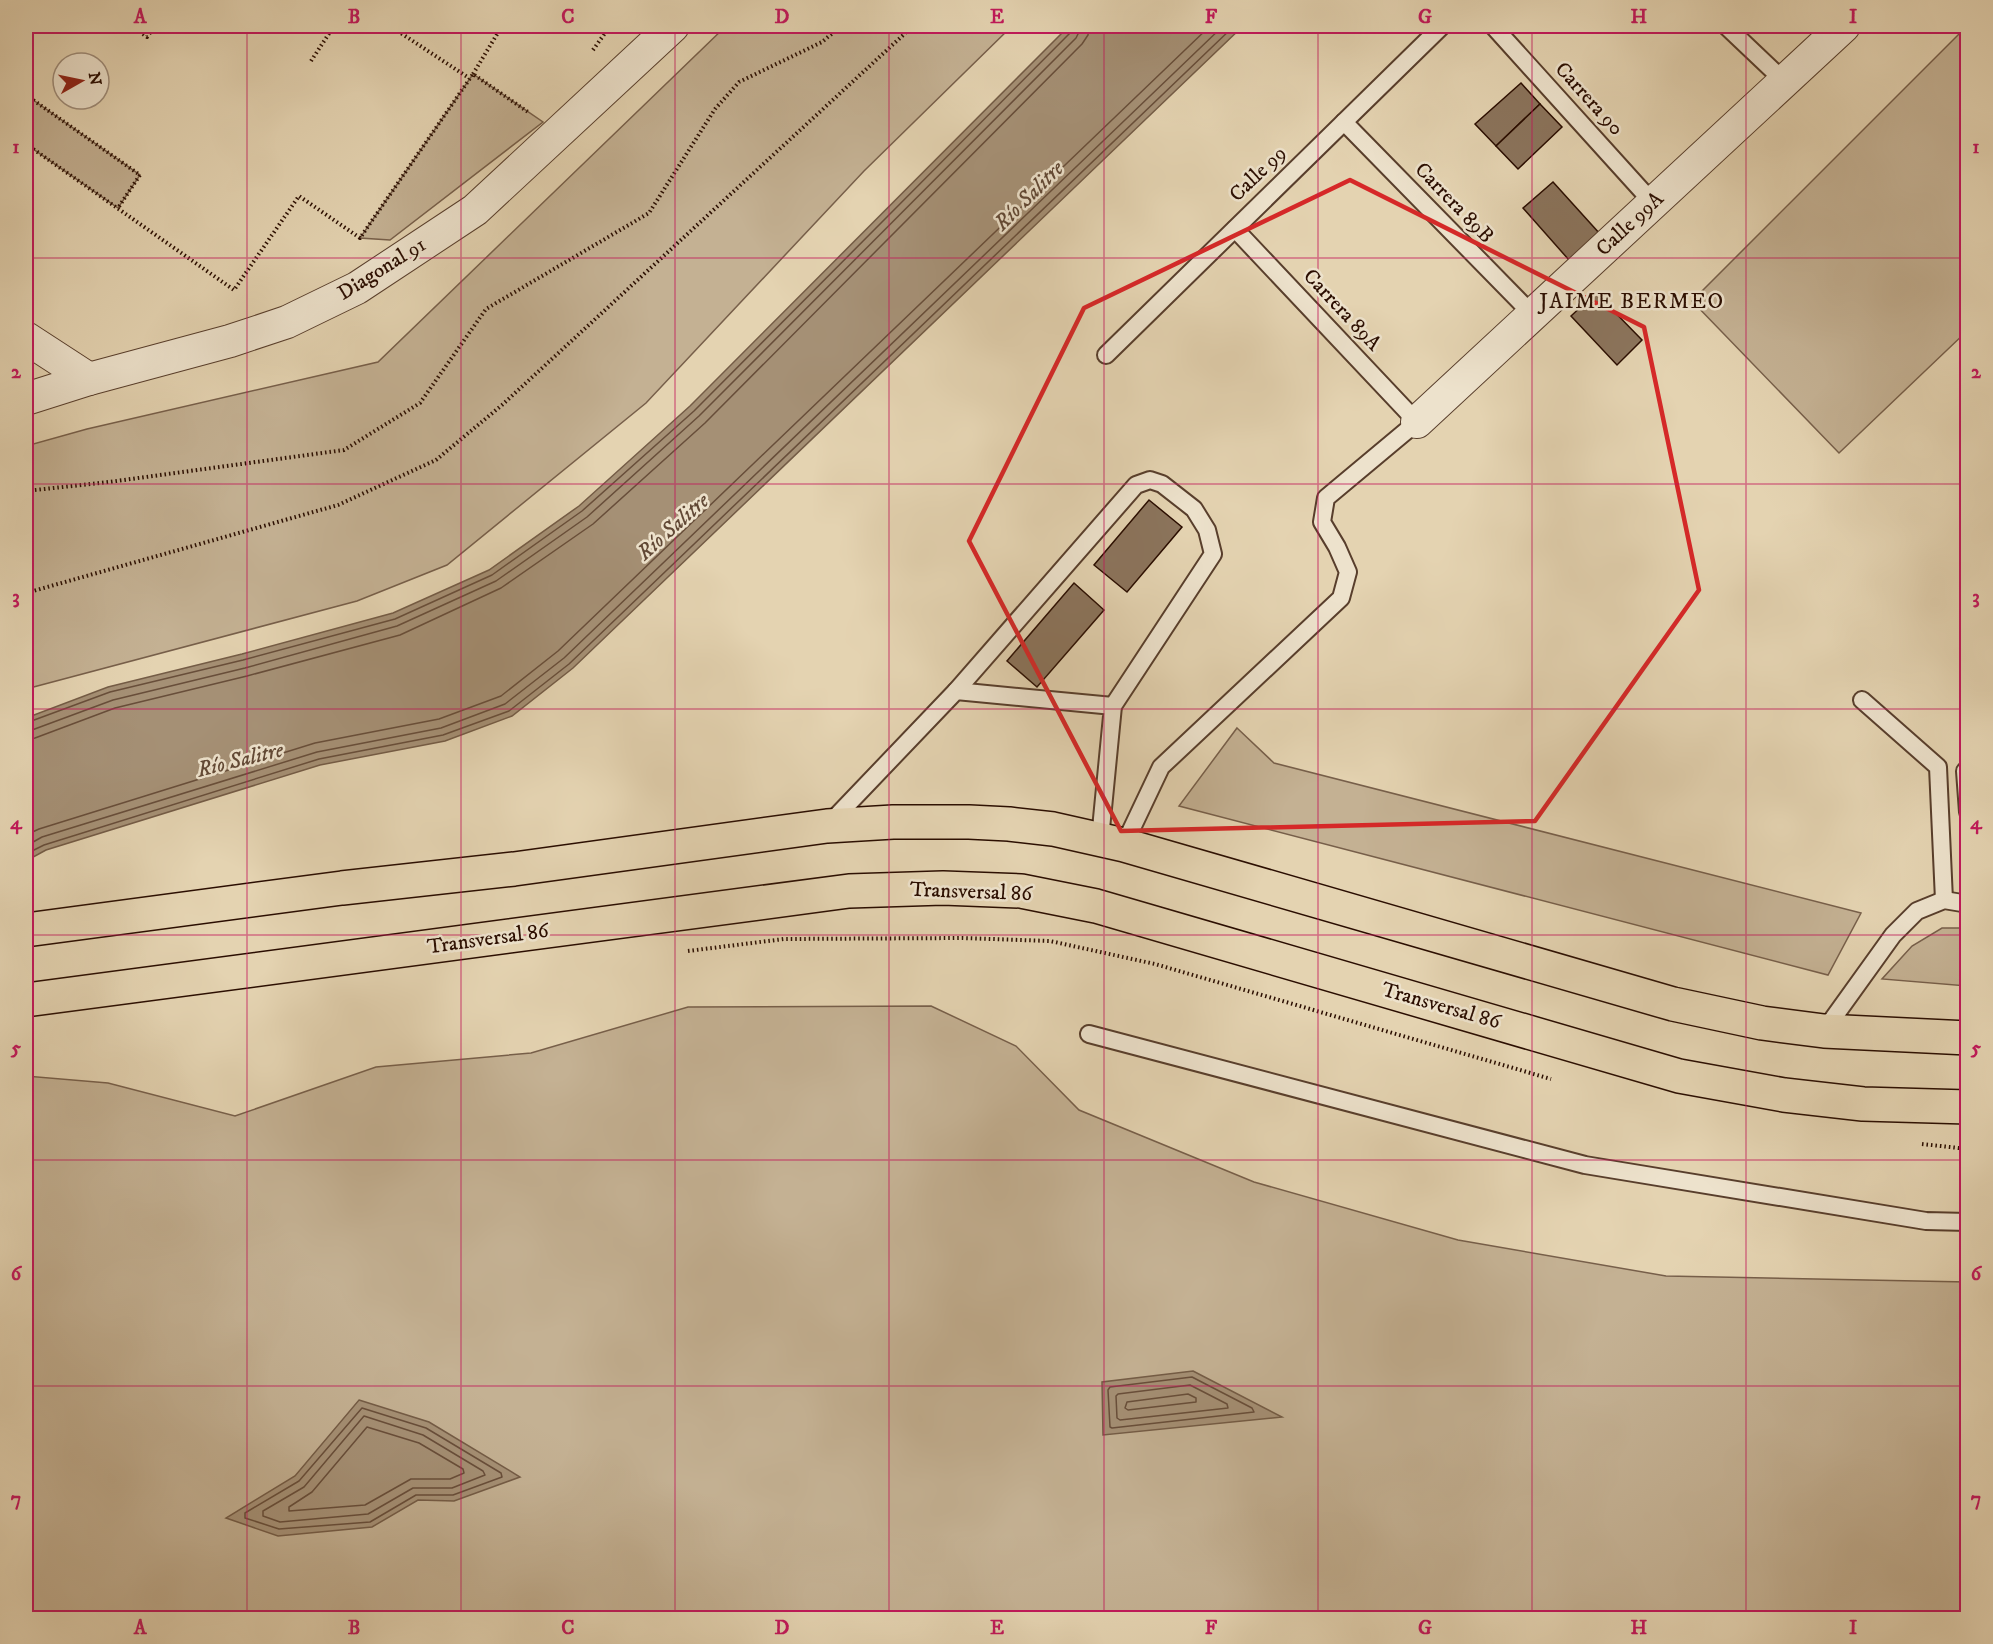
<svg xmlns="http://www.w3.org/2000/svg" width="1993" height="1644" viewBox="0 0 1993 1644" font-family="'IM FELL DW Pica',serif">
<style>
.green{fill:#c4b193;stroke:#775f4a;stroke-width:1.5}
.water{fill:#a59075;stroke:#745c46;stroke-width:1.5}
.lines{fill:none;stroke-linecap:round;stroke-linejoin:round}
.shore{stroke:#684e3a;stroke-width:1.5}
.building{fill:#8b745c;stroke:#2a0d00;stroke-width:1.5}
.lane-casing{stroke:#583e2c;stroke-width:20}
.street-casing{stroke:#583e2c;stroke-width:34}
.primary-casing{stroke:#2a0d00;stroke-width:36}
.path{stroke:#2a0d00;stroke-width:4;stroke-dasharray:1.5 3;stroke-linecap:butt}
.lane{stroke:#ede2cc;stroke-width:16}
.street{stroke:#ede2cc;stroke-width:32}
.primary{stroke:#e4d3b1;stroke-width:33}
.marked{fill:none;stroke:#d62828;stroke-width:4.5;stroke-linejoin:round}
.grid{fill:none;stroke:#c2185b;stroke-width:1.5;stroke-opacity:0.55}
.labels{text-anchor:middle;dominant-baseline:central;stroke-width:5;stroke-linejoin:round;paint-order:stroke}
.street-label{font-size:21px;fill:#2a0d00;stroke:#ede2cc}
.water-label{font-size:22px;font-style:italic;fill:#614835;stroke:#ede2cc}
.neighbourhood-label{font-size:22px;letter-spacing:1.5px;fill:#2a0d00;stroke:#ede2cc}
.neatline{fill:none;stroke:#c2185b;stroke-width:2}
.grid-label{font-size:20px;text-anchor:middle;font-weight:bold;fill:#c2185b}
</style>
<rect width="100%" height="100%" fill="#e4d3b1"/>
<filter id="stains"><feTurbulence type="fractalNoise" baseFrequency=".00333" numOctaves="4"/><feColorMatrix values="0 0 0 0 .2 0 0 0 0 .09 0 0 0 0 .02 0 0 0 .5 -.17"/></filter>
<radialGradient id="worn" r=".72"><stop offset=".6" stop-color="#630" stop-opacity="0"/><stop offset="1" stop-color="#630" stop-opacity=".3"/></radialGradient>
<g class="green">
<path d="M726 26H1012L864 171 646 403 447 565 357 601 26 689V446L87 429 378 362Z"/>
<path d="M1967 26V331L1839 453 1692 301Z"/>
<path d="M473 74 543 122 390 240 360 238Z"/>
<path d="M26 95 140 175 118 208 26 144Z"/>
<path d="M1237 728 1274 763 1861 913 1828 975 1179 806Z"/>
<path d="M1942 928H1967V986L1882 979 1912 946Z"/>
<path d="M931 1006 1016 1046 1079 1110 1254 1182 1458 1240 1666 1276 1967 1282V1618H26V1076L108 1083 235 1116 376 1067 531 1053 688 1007Z"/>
</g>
<g class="water">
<path d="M1069 26H1243L573 668 512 716 445 741 320 765 46 850 26 861V718L108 687 242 654 393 613 489 570 579 506 690 406Z"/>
<path d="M1193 1371 1282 1417 1103 1435 1102 1382Z"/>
<path d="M359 1400 429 1422 520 1477 454 1501 418 1500 372 1527 278 1536 226 1518 295 1476Z"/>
</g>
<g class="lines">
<g class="shore">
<path d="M26 723 110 692 243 660 395 619 492 575 582 511 694 411 1071 32 1073 26"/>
<path d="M26 731 32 730 113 700 245 668 397 626 496 581 587 517 699 416 1076 38 1079 32 1080 26"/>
<path d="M26 740 35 738 115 708 247 676 400 635 501 588 593 524 705 423 1082 44 1088 35 1089 26"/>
<path d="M26 835 39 829 315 743 439 719 501 696 558 651 1210 26"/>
<path d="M26 846 42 837 317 752 441 728 505 704 564 658 1223 26"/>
<path d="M26 854 44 845 319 759 443 735 509 711 569 664 1234 26"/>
<path d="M1192 1377 1252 1408 1254 1412 1112 1428 1110 1427 1108 1390 1110 1387Z"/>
<path d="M1190 1385 1227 1404 1228 1408 1120 1420 1117 1418 1116 1396 1118 1394Z"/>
<path d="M1188 1394 1196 1398V1402L1128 1410 1125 1408 1127 1402Z"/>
<path d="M362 1408 426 1428 501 1473 502 1477 453 1495H416L370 1522 279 1529 245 1518V1513L299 1481Z"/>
<path d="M364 1416 423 1435 483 1471 485 1475 452 1488H413L368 1514 280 1522 263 1516V1511L304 1487Z"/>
<path d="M367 1427 419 1443 463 1469 464 1473 450 1479H411L365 1505 289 1511V1507L312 1492Z"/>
</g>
</g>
<g class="building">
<path d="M1521 83 1540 104 1496 146 1475 124Z"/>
<path d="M1540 104 1562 127 1518 169 1496 146Z"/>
<path d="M1553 182 1600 234 1569 260 1523 208Z"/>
<path d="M1596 293 1642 340 1617 365 1571 316Z"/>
<path d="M1149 500 1182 527 1127 592 1094 565Z"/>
<path d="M1074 583 1104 610 1037 687 1007 661Z"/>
</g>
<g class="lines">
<defs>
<g id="lane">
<path d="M1493 26 1653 203"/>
<path d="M1726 26 1784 81"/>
<path d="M1344 122 1533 315"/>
<path d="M1106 355 1442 26"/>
<path d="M956 691 1136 485 1150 480 1162 484 1194 509 1207 530 1213 554 1113 706"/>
<path d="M1862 700 1938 767 1944 900"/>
<path d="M1968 771H1965L1968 812"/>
<path d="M828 825 956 691 1113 706 1100 839"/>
<path d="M1124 845 1161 767 1341 598 1348 572 1337 547 1322 522 1326 498 1417 422 1235 229"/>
<path d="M1824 1031 1893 935 1917 911 1944 900 1968 904"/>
<path d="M1089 1034 1585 1165 1926 1221 1968 1222"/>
</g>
<g id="street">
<path d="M26 338 89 379"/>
<path d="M26 399 89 379 230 341 287 322 357 288 475 210 673 26"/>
<path d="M1417 422 1844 26"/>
</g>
<g id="primary">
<path d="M26 930 342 888 514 869 827 826 893 822H969L1009 824 1053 829 1124 845 1673 1004 1762 1023 1824 1031 1968 1038"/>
<path d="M26 1000 849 891 943 888 1021 891 1096 906 1679 1076 1784 1095 1863 1104 1968 1107"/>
</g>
</defs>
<use href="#lane" class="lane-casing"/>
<use href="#street" class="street-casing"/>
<use href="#primary" class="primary-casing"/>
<g class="path">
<path d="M132 26 147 37 155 26"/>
<path d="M213 26 216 28"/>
<path d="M390 26 469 78"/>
<path d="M593 50 610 26"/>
<path d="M311 61 334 26"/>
<path d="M473 74 502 26"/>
<path d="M26 95 140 175 118 208"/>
<path d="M26 144 234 290 299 196 360 238 473 74 528 112"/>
<path d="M26 491 109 482 344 450 420 403 486 309 649 213 715 109 739 82 822 42 841 26"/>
<path d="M26 593 338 505 436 460 502 405 913 26"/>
<path d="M688 951 784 939 962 938 1050 941 1155 964 1551 1079"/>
<path d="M1922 1144 1968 1149"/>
</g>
<use href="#lane" class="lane"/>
<use href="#street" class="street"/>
<use href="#primary" class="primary"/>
</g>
<path class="marked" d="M1350 180 1644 327 1699 590 1535 821 1121 831 969 541 1084 308Z"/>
<path class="grid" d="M247 26V1618M461 26V1618M675 26V1618M889 26V1618M1104 26V1618M1318 26V1618M1532 26V1618M1746 26V1618M26 258H1968M26 484H1968M26 709H1968M26 935H1968M26 1160H1968M26 1386H1968"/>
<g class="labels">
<g class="street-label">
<text transform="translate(1589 99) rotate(48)">Carrera 90</text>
<text transform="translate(1258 174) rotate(-44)">Calle 99</text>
<text transform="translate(1454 203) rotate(46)">Carrera 89B</text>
<text transform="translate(1630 224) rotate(-43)">Calle 99A</text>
<text transform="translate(382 269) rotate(-32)">Diagonal 91</text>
<text transform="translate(1342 310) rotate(47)">Carrera 89A</text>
<text transform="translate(971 892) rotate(2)">Transversal 86</text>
<text transform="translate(488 939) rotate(-8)">Transversal 86</text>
<text transform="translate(1441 1006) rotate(16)">Transversal 86</text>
</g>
<g class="water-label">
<text transform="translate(1029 196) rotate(-45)">Río Salitre</text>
<text transform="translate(673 527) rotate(-42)">Río Salitre</text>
<text transform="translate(240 760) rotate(-14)">Río Salitre</text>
</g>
<g class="neighbourhood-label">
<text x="1632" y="301">JAIME BERMEO</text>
</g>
</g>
<rect width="1993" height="1644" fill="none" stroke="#e4d3b1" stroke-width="66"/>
<g transform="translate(81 81) rotate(81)"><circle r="28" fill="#ede2cc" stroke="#9f8d7a" stroke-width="1.5"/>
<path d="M0-4.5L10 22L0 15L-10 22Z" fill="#8f2418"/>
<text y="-9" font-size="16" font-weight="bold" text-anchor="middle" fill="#2a0d00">N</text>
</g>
<rect x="33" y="33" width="1927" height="1578" class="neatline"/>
<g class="grid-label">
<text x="140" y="23">A</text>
<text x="354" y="23">B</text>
<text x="568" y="23">C</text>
<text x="782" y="23">D</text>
<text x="997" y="23">E</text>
<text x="1211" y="23">F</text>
<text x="1425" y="23">G</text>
<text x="1639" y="23">H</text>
<text x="1853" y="23">I</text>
<text x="16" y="153">1</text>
<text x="1976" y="153">1</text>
<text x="16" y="378">2</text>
<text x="1976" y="378">2</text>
<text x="16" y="603">3</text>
<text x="1976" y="603">3</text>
<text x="16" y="829">4</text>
<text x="1976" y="829">4</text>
<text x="16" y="1054">5</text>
<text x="1976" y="1054">5</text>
<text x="16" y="1280">6</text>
<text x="1976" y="1280">6</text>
<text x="16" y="1505">7</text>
<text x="1976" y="1505">7</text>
<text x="140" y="1634">A</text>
<text x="354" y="1634">B</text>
<text x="568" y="1634">C</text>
<text x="782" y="1634">D</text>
<text x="997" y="1634">E</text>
<text x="1211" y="1634">F</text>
<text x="1425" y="1634">G</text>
<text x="1639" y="1634">H</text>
<text x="1853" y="1634">I</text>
</g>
<rect width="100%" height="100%" filter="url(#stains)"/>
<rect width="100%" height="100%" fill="url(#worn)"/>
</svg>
